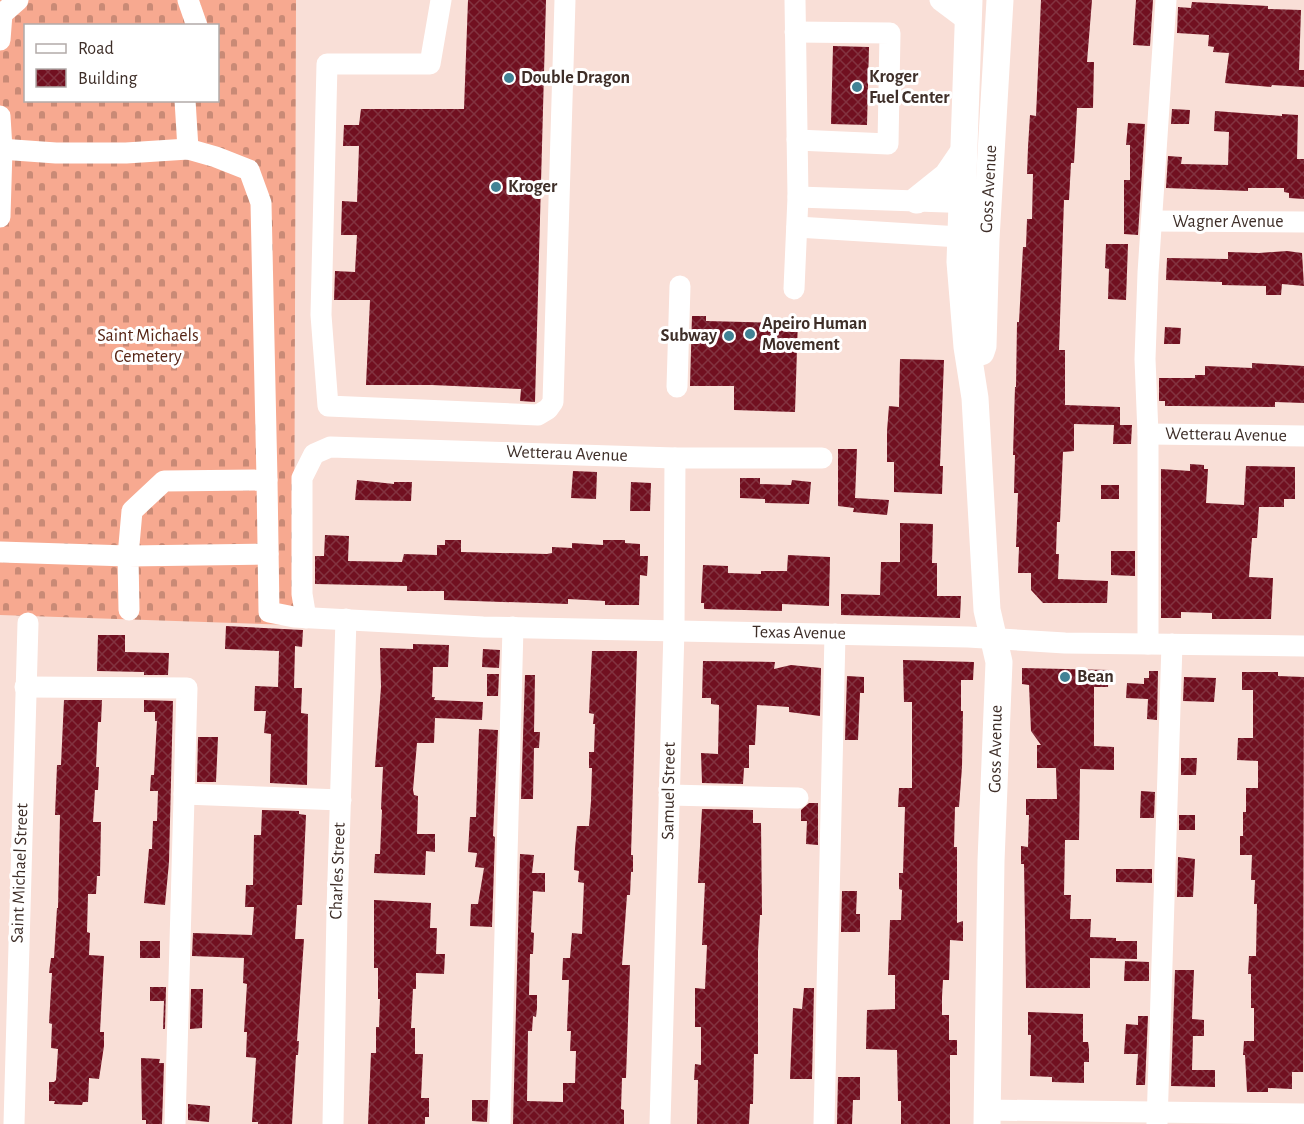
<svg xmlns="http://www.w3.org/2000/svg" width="1304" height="1124" viewBox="0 0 1304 1124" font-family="'Alegreya Sans',sans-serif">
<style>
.cemetery{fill:url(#cemetery-stones);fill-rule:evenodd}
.building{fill:url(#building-cross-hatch)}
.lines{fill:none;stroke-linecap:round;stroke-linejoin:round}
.minor{stroke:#fff;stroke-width:21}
.major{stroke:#fff;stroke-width:27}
.poi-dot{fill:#418295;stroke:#fff;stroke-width:2}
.labels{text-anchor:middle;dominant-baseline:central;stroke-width:6;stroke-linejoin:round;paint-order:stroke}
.poi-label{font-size:18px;font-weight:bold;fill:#3e2e28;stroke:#fff;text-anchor:start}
.street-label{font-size:18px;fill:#3e2e28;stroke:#fff}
.park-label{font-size:18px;fill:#562515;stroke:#fff}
</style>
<defs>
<pattern id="cemetery-stones" width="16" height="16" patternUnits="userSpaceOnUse" patternTransform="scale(1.5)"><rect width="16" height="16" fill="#f7a990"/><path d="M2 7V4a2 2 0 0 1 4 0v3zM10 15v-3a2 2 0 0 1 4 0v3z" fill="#c98a76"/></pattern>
<pattern id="building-cross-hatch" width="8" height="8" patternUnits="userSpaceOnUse" patternTransform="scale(1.5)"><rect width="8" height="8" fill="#711020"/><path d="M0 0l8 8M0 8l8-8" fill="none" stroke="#823340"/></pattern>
</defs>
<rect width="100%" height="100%" fill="#f9dfd7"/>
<path class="cemetery" d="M0 0H296L294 625 0 615ZM26 26H218V100H26Z"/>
<g class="building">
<path d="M468 0H546L535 402 520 401 521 389 432 385H366L370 300H334L335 271 355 272 357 235H341L342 201 357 202 359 146H343L344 125H359L361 109H464Z"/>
<path d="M1041 0H1092L1087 62H1094L1093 108H1077L1074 163H1071L1069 200H1064L1059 350H1065V405L1120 407V425H1132L1131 444H1113L1114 425 1074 424V451L1063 452 1060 522H1057L1056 554H1059L1058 579 1108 581 1107 603H1043L1031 590V573H1018L1019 547H1016L1018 493H1014L1015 455H1013L1015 387H1016L1017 322H1019L1023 247H1026L1027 219H1032L1033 174H1027L1028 147 1030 115 1036 116Z"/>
<path d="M1136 0H1153L1150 46 1133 45Z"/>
<path d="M1192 2 1268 6V9L1301 10 1299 70H1304V87L1272 85 1271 87 1225 83 1229 53 1213 52 1214 47 1208 46 1209 35 1177 33 1178 7 1191 8Z"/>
<path d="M833 46 869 47 867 125 831 124Z"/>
<path d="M1172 109 1190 110 1189 124H1171Z"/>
<path d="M1215 111 1282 116V114L1298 115 1297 159H1304V199L1289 198V193L1284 192V188H1248V191L1166 188 1168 156 1182 157 1181 164 1228 165 1229 132 1214 131Z"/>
<path d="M1128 123 1145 124 1138 235 1124 234V180H1130V145H1126Z"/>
<path d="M1106 244H1128L1126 300 1108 299 1109 269 1105 268Z"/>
<path d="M1287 251 1302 253 1304 286 1282 284 1281 295H1266V286L1222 285V282L1166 280 1167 258 1228 259V252L1259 253Z"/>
<path d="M692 316H706V321L782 323 783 318H798L795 412 734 410V386H690Z"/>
<path d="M1165 327 1181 328 1180 344H1164Z"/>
<path d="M900 359 944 360 940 466H943L942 494 894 492V462H887V431L889 406 899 407Z"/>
<path d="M1252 363 1304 366V403L1275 402V407L1181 406H1165V401H1159V378H1195V375H1205V366L1252 368Z"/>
<path d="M838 449H857L855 498 889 500 887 515 853 512 854 508 838 506Z"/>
<path d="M1190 464 1204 465V469H1208L1206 503 1244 505 1246 466 1295 467V499H1284V507H1259L1257 538H1252L1249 577 1273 578 1271 619H1212V613L1181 612V618H1161V469L1190 471Z"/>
<path d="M573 471 597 472 596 499 571 498Z"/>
<path d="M740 478H760V484L791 485 792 480 811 482 809 504 765 503V499L740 498Z"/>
<path d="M357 480 394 484V482H412L411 501 355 500Z"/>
<path d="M631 482 651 483 650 511H630Z"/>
<rect x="1101" y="485" width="18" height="14"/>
<path d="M900 523 933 524 932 563H937V596H961L960 618 841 615V594L880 595 881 562H900Z"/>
<path d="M325 535 349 536 348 561 402 562 404 554 437 555V545H445V540H461V552L547 554 552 553V547L572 548V543L603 545V540H625V543L640 544V556H648L647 576 640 575 639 605H605V601L568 599V604L444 600V591H407V586L315 584V556H324Z"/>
<path d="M1111 551H1135V576L1111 575Z"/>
<path d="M788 555 830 557 829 606 782 604V611L704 609V603H701L703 565 728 566V573L761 574V571H787Z"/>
<path d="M226 626 303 630 302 647 295 646 294 688H302L301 713 308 714 307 785 270 783 271 734 264 733 266 711H254L255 686 278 687 279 651 225 649Z"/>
<path d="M98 635H125V652L169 653 168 675H144V672L97 671Z"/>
<path d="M413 644 449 645 448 667H433L432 697H435L434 700 483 702 482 720 435 718 434 743H417L413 790 414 795 418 796 417 834H435V852L426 851 425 875 374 873 375 854H380L382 810 381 809 383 767H375L381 687 380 648 413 649Z"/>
<path d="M483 649 500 650 499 668 482 667Z"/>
<path d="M592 651H637L631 855H633V872H631L630 895H627L622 965H630L626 1078H622L621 1109 624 1110V1124H513L520 854 534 855 532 873H545V892L533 891 531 932 534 933 533 954H530L529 995H537V1008L536 1017 533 1016 532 1031H528L527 1101 563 1102V1083H575L576 1051H570L571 1031H567L569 980H562L563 958H570L572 933 582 934 584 883 578 882 579 871 574 870 575 849 577 826H589L591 801 592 768H589V752H594L595 724H593L594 714 589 713Z"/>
<path d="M903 660 974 662 973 680H961V711H963L962 767 959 807H955L954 847H957V923L963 921V941L950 940 949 980H943L942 997V1015H949V1040H957V1055H950V1124H901V1101H898L897 1050 866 1049 867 1010 895 1009V975H888L890 920H901L902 890 899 889V873H903L905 807H898L899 788H912V702H904Z"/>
<path d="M703 661 775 662 774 669 791 665 821 668 820 716 789 712V707L757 705 755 745H749V768H744L743 784 702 783 701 753 718 754 719 705 711 704V698H702Z"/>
<path d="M1022 668 1109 670 1108 687H1094V746L1114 747V770L1080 769 1079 840H1065L1064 895H1071L1070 919H1091L1090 937 1116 938V941H1137V959L1090 958V988H1026L1024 864H1021V846L1028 847 1029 815H1026V799H1057L1056 768H1037V745H1041L1031 731 1029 685 1022 684Z"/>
<path d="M1149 671H1158L1157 720 1147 719 1148 699 1126 698 1127 683 1144 684V678H1149Z"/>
<path d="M1242 672H1278V676L1304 677 1303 1072H1292V1089L1268 1088V1092H1247L1245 1055H1243L1244 1041H1254V1008H1251V974H1248L1249 956H1256L1257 904H1254L1255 880H1251L1252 855H1240V836H1243V812H1246V788H1258V761L1237 760 1238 738H1253V690H1242Z"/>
<path d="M487 674H499L498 696H487Z"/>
<path d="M525 675H535L534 732H540L539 748H534L533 799H521Z"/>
<path d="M847 676 864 677V693H860L858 740H845Z"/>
<path d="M1184 677 1216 678 1214 702 1183 701Z"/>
<path d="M64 700H102L101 722H98L96 767H99L98 790H95L93 822H101L100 876H97L96 894H88L87 932 90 933 89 955 104 956 100 1032H104V1046L99 1079 89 1078 88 1102H83L82 1105 54 1104 55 1101H49V1082H54L56 1080 58 1049 51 1048 52 1024 49 1023 52 973H49L51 958H54L57 908H58L60 815H55L57 765H61Z"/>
<path d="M144 700 173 701 169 862 165 905 144 903 149 849H152L153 821H157L158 791H150L151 775H154L157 721H155V712H144Z"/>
<path d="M479 729 498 730 493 836 495 837 492 927 470 926 471 904H478L484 868 475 867 477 853 468 852 470 817H476Z"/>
<path d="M198 737H218L216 782H197Z"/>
<path d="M1181 758H1197L1196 775H1181Z"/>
<path d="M1141 791 1155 792 1154 818H1140Z"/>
<path d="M809 803H818V845L806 844 807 821H801V810Z"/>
<path d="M702 809 753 810V823H761L762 915H760L758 951V1054H754L753 1104H750L749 1124H697L698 1080H694L695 1064 701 1065V1027H695V988L705 989 707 945H702L705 883H698Z"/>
<path d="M262 810 299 811V814L306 815 302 905H297L295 939H304L297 1041H299L298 1055H296L292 1124H258V1122H252L256 1058 246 1057 247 1032H244L247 984 243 983 244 958 192 956 193 933 252 935 254 907H245L246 885H253L254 835H261Z"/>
<rect x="1179" y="815" width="16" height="15"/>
<path d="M1178 857 1195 859 1193 897H1177Z"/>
<path d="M1116 869H1152V883L1116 882Z"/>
<path d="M842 891H857L856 914H860V932H841Z"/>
<path d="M374 900 431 903 430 928H437L436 954H445L444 974 416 973V989H413L411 1028H415V1054H423L421 1098H429V1117H425V1124H368L371 1053H376V1027H379L380 999H378V968H374Z"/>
<rect x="140" y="941" width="20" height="17"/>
<path d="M1125 961 1149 962V981H1124Z"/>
<path d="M1175 970H1194L1192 1019 1204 1020V1036H1193L1192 1070H1215V1087L1171 1086Z"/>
<path d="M150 987H166L165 1029H163L164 1001H150Z"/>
<path d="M804 988H814L812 1079H790L793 1008 802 1009Z"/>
<path d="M191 989H203L202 1028 190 1029Z"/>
<path d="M1028 1012 1083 1014V1042H1088L1089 1049V1062H1084V1083L1052 1082V1077L1030 1076 1031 1035H1028Z"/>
<path d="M1138 1016H1148L1145 1085H1136L1138 1054H1124L1126 1024 1138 1025Z"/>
<path d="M141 1058 160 1059 159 1063H164L162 1124H146V1120H142Z"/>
<path d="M838 1077H860V1100H853L852 1124H837Z"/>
<path d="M472 1100H488L487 1122 472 1121Z"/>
<path d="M188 1104 210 1106 209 1122 188 1120Z"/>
</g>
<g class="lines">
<g class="minor">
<path d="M188 0 197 26"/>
<path d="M441 0 430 64H327L321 315 328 406 538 415 548 409 553 402 565 0"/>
<path d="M940 0 968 21"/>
<path d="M795 32 890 33 888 144 797 140"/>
<path d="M0 40 2 14 18 0"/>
<path d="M185 100 188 149"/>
<path d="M0 116 2 149 0 217"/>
<path d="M0 149 56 153H126L188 149 216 157 249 170 261 203 267 480"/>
<path d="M798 197 976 203"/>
<path d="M1152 221 1304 222"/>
<path d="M797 227 976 238"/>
<path d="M794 289 798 197 795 0"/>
<path d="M677 387 680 286"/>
<path d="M1148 434 1304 436"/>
<path d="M0 552 128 556 132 511 164 481 267 480 269 612 294 617 483 627 968 637 1065 643 1304 646"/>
<path d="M129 610 128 556 268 554"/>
<path d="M306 618 302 594V478L314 454 330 447 675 458H822"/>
<path d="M1148 644V434L1145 359 1148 273 1166 0"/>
<path d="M25 687 187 688 175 1124"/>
<path d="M184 794 341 800"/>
<path d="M669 795 798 798"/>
<path d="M987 1110 1304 1114"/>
<path d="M14 1124 28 623"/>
<path d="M333 1124 337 911 346 619"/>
<path d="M500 1124 513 627"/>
<path d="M660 1124 674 630 675 458"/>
<path d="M824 1124 835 634"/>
<path d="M1157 1124 1172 644"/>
</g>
<g class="major">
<path d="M969 0 960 262 967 347 975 398 987 610 999 662 991 861 987 1124"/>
<path d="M917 200 947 176 962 154"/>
<path d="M981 352 983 346 986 239 1000 0"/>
</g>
</g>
<g class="poi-dot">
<circle cx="509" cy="78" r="6"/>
<circle cx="857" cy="87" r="6"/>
<circle cx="496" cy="187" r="6"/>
<circle cx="750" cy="334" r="6"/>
<circle cx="729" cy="336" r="6"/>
<circle cx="1065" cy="677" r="6"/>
</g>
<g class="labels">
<g class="poi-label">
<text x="869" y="77">Kroger<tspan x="869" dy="21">Fuel Center</tspan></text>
<text x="521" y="78">Double Dragon</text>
<text x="508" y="187">Kroger</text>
<text x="762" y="324">Apeiro Human<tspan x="762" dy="21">Movement</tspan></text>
<text x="717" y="336" text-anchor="end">Subway</text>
<text x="1077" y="677">Bean</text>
</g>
<g class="street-label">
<text transform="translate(989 189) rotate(-87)">Goss Avenue</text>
<text x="1228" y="222">Wagner Avenue</text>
<text transform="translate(1226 435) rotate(1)">Wetterau Avenue</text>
<text transform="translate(567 454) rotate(2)">Wetterau Avenue</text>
<text transform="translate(799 633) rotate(1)">Texas Avenue</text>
<text transform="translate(996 749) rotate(-89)">Goss Avenue</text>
<text transform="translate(669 791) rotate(-89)">Samuel Street</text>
<text transform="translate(338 871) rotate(-88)">Charles Street</text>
<text transform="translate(20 873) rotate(-88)">Saint Michael Street</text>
</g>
<g class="park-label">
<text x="148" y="336">Saint Michaels<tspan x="148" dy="21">Cemetery</tspan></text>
</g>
</g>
<rect x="24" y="24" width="195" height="78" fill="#ffffff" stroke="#b2aba9" stroke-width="1.5"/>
<rect x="36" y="44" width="30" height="9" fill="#ffffff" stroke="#b2aba9" stroke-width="1.5"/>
<text x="78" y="54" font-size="18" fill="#3e2e28">Road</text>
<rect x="36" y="69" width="30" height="18" fill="url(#building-cross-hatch)" stroke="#b2aba9" stroke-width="1.5"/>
<text x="78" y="84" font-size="18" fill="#3e2e28">Building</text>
</svg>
